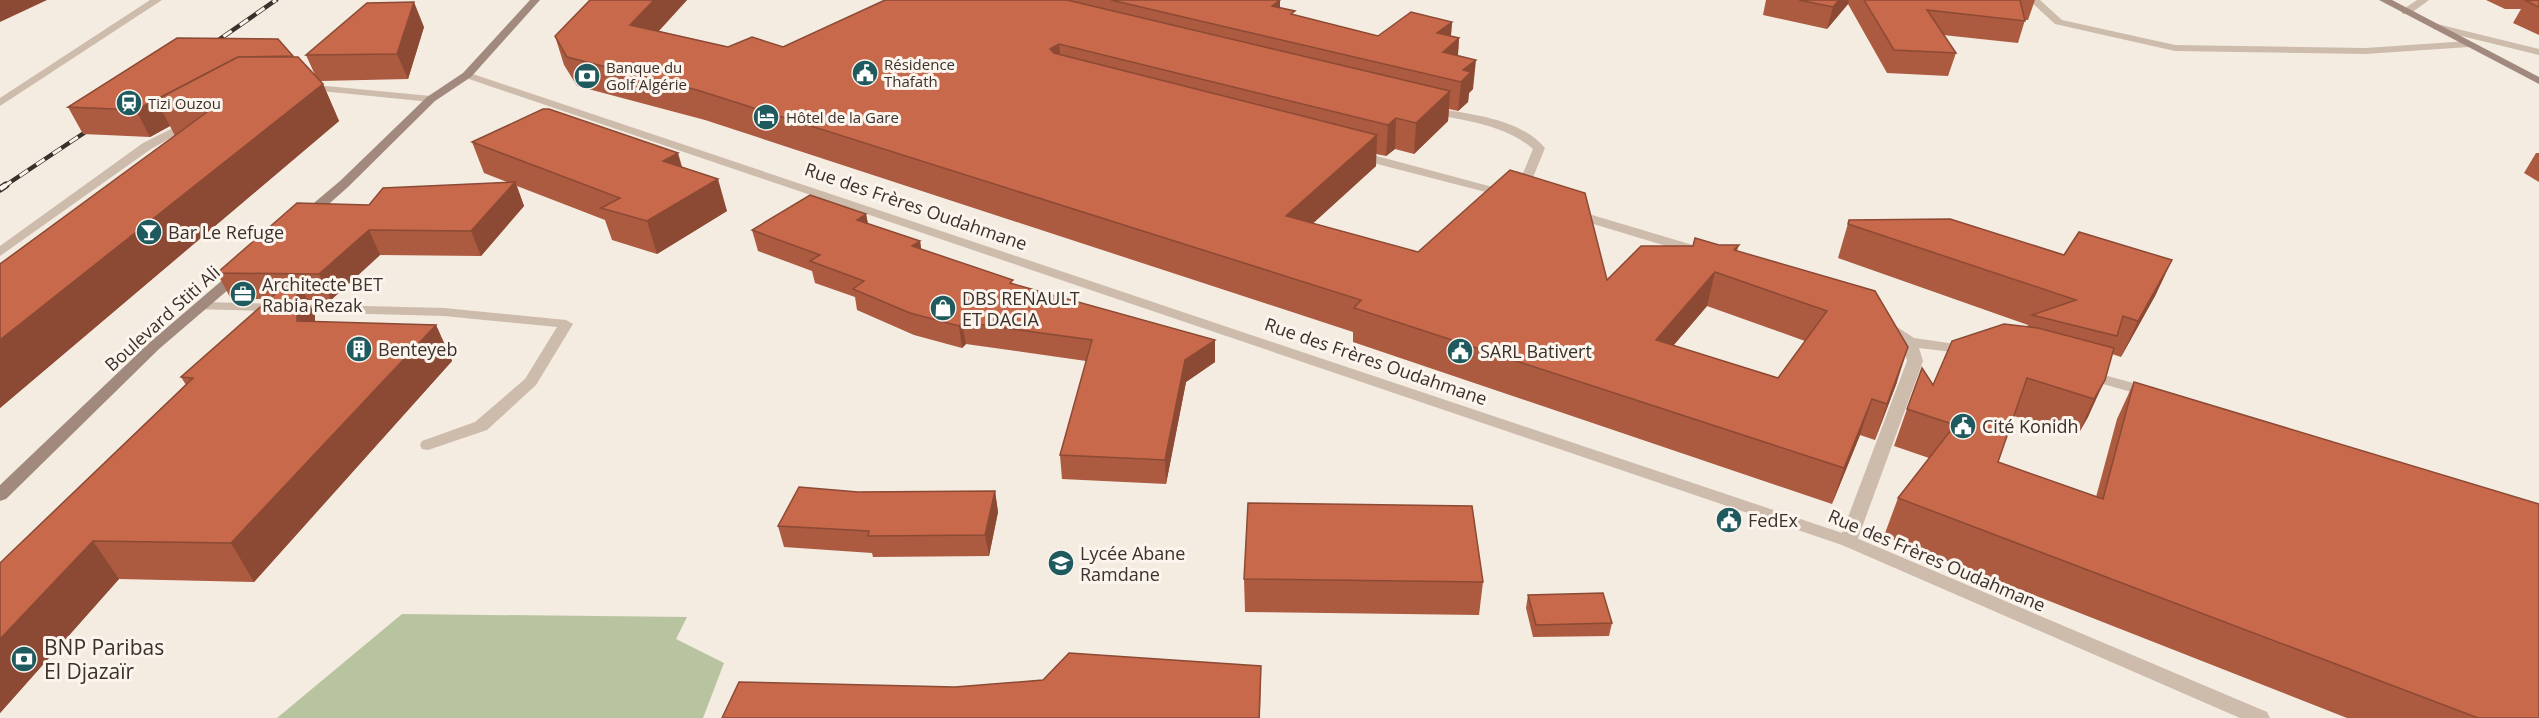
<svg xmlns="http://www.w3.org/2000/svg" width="2539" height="718" viewBox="0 0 2539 718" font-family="'Open Sans',sans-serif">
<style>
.green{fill:#b8c4a0}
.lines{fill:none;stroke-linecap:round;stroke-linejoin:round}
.service{fill:#cdbbac;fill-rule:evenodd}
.minor{fill:#cdbbac;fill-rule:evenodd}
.tertiary{fill:#cdbbac;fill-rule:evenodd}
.secondary{fill:#a18a7d;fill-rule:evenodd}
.rail-far1-casing{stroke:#3b302b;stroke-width:4.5}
.rail-casing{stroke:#3b302b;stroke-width:7}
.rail-far1{stroke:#fbf5ee;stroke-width:3;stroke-dasharray:10;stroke-linecap:butt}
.rail{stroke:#fbf5ee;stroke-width:4.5;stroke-dasharray:13;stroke-linecap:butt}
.wall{fill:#ac5a40;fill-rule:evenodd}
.shaded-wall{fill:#8c4a34}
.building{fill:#c8694b;stroke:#8c4a34;stroke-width:1.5;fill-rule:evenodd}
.labels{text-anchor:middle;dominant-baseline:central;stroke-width:6;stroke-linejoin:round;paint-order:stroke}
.far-poi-label{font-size:15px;fill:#3b302b;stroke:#fbf5ee;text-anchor:start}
.street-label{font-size:18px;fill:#3b302b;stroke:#fbf5ee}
.poi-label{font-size:18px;fill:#3b302b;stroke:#fbf5ee;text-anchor:start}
.near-poi-label{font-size:21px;fill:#3b302b;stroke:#fbf5ee;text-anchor:start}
</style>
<rect width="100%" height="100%" fill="#f4ebe1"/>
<path class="green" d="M402 614 687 617 676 639 724 663 703 718H277Z"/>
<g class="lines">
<g class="service">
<path d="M2029 0H2040L2062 20 2175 45 2365 48 2469 41 2474 44 2469 47 2365 54 2175 51 2055 24Z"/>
<path d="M1429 107C1466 114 1519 117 1545 148L1525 197 1521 198 1515 194 1509 198 1354 158 1352 155 1358 151 1515 193 1533 149C1503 123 1462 121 1425 112V108Z"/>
<path d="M1572 209 1706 249 1708 252 1706 255H1696L1567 216 1566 213 1567 210Z"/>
<path d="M1885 319 1914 338 1969 346 1976 350 1969 354 1919 348 1923 361 1857 541 1854 545H1842L1839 541 1907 361 1903 344 1878 323Z"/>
<path d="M2086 370 2155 389 2158 392 2150 397 2081 378 2078 375Z"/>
</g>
<g class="minor">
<path d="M150 0H162L0 106V98Z"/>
<path d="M2417 0H2429L2410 14H2402V10Z"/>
<path d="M467 72 1854 537 2267 712 2270 718H2240L1842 545 463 77 461 75Z"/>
<path d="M305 84 431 96 437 99 431 102 301 89V85Z"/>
<path d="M191 119 195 120V124L151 149 0 256V246L143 143Z"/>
<path d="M201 302 444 308 566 320 573 324 536 385 487 430 428 450 422 449 420 445 422 441 475 422 525 379 557 327 444 316 196 309 194 306Z"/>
</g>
<path class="tertiary" d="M2437 24 2539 49V55L2433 29V25Z"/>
<g class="secondary">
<path d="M530 0H540L471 77 435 101 348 187 312 219H302L301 216 302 213 340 181 427 97 463 73Z"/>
<path d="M2379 0H2392L2539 77V84Z"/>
<path d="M238 270 245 274 243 277 159 349 6 499 0 501V485L149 343 233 271Z"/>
</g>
<defs>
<g id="rail-far1">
<path d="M207 48 276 0"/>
<path d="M3 187 96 125"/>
</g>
<path id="rail" d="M0 189 6 185"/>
</defs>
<use href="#rail-far1" class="rail-far1-casing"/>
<use href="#rail" class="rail-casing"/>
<use href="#rail-far1" class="rail-far1"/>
<use href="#rail" class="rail"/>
</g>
<g class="wall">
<path d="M590 0H687L659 31 728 47H783L885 0H1280V8L1295 15 1378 36 1452 22 1451 36 1459 38 1458 55 1473 89 1469 93 1468 102 1458 111 1449 109 1448 121 1414 154 1395 149 1386 156 1376 154V166L1313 223 1418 252 1607 280 1719 245H1739L1737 251 1875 291 1897 382 1875 440 1860 435 1832 504 1353 342V332L705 120 577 86 564 65 555 36ZM1707 306 1805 341 1778 378 1673 346Z"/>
<path d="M1766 0H2035L2028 20H2025L2018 43 1943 35 1956 53 1948 76 1887 73 1848 4 1827 29 1763 15Z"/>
<path d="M2486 0H2539V35L2513 23 2521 9H2505Z"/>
<path d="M424 27 408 79 320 81 323 84 339 121 0 408V264L175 136 170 126 150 137 83 134 68 107 293 57 315 75 306 55Z"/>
<path d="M472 142 683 168 727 211 657 254 612 240 605 220 517 186 524 206 481 256 380 255 331 300H307L315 315V322L436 325 452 361 254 582 119 579 0 713V563L186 385 181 377 270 299H231L217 273 369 205 507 182 484 173Z"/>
<path d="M2536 153H2539V182L2524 173Z"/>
<path d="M866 214 868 224 920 241 921 249 1014 284 1215 340V362L1186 382 1166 484 1062 479 1060 455 1086 361 966 344 962 348 914 335 857 310 855 297 815 283 812 271 758 251 752 230Z"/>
<path d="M1849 220 2064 255 2172 260 2155 296 2121 357 2112 354 2088 417 2077 436 2014 416 1998 462 2096 497 2117 419 2134 382 2539 718H2347L1884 536 1898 498 1929 458 1894 446 1907 409 1933 385 2027 327 2028 325 1838 258Z"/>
<path d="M995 491 998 512 989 556 873 557 872 553 784 547 778 526 858 492Z"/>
<path d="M1244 579 1483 582 1479 615 1245 612Z"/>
<path d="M1528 595 1612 623 1609 636 1533 637 1526 608Z"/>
</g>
<g class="shaded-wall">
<path d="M0 0H47L0 22Z"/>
<path d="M654 0H687L638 53 630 25Z"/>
<path d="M1280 0V27L1272 6Z"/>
<path d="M1839 0H1849L1848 4 1827 29 1833 7Z"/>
<path d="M414 2 424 27 408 79 397 54Z"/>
<path d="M1452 22 1450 45 1459 38 1457 67 1435 62 1437 33Z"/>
<path d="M1059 44 1062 73 1050 49Z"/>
<path d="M236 58 156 100 170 126 150 137 136 110Z"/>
<path d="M1476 60 1473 89 1469 93 1468 102 1458 111 1461 82 1463 70Z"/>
<path d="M323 84 339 121 0 408V340Z"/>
<path d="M1450 91 1448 121 1414 154 1416 123Z"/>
<path d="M1396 118 1395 149 1386 156 1388 125Z"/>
<path d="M1377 135 1376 166 1286 248V216Z"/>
<path d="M678 153 687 184 663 161Z"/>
<path d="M718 179 727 211 657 254 647 221Z"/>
<path d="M515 182 524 206 481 256 471 231Z"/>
<path d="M866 214 870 235 857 220Z"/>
<path d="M369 230 380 255 331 300 319 274Z"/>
<path d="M920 241 923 262 912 246Z"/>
<path d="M2172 260 2155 296 2121 357 2138 321Z"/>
<path d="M1715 272 1707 306 1648 375 1656 340Z"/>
<path d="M297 279 315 315V357L297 321Z"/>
<path d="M962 322 966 344 962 348 959 326Z"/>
<path d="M436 325 452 361 254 582 231 543Z"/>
<path d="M1215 340V362L1186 382 1166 484 1165 460 1185 360Z"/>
<path d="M1908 347 1897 382 1875 440 1887 404Z"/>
<path d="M2105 380 2088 417 2077 436 2094 399Z"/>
<path d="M1872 399 1860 435 1832 504 1844 468Z"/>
<path d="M995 491 998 512 989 556 985 535Z"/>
<path d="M93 541 119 579 0 713V639Z"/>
<path d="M1261 666 1260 718H1259Z"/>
</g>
<g class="building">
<path d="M590 0H654L630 25 728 47 752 37 783 47 885 0H1067L1450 91 1416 123 1396 118 1388 125 1059 44 1050 49 1054 53 1377 135 1286 216 1418 252 1510 170 1585 193 1607 280 1641 246H1693L1695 238 1719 245H1739L1734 250 1875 291 1908 347 1887 404 1872 399 1844 468 1354 308 1361 300 697 90 567 57 555 36ZM1715 272 1827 311 1778 378 1656 340Z"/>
<path d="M1111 0H1280L1272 6 1295 11 1291 14 1378 36 1411 12 1452 22 1437 33 1459 38 1443 52 1476 60 1463 70 1471 72 1461 82Z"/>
<path d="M1799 0H1839L1833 7Z"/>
<path d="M1864 0H2020L2025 21 1927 10 1956 53 1894 50Z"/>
<path d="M2539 0V7L2526 1Z"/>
<path d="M414 2 397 54 306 55 367 3Z"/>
<path d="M177 38 278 39 293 56 238 57 136 110 68 107Z"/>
<path d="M238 57H298L323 84 0 340V264L222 101 156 100Z"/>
<path d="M543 109H549L678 153 663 161 718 179 647 221 601 208 620 198 472 142Z"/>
<path d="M515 182 471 231 369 230 319 274 217 273 297 203 369 205 383 188Z"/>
<path d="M810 195 866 214 857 220 920 241 912 246 1013 280 1010 283 1215 340 1185 360 1165 460 1060 455 1092 340 962 322 959 326 910 313 853 289 864 281 810 261 820 255 752 230Z"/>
<path d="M1950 219 2064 255 2079 232 2172 260 2138 321 2123 316 2117 336 2032 315 2076 300 1848 224 1849 220Z"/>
<path d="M292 279H297V321L436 325 231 543 93 541 0 639V563L193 378 181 377Z"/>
<path d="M2004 324 2038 328 2114 348 2105 380 2094 399 2027 378 1998 462 2103 499 2134 382 2539 504V718H2478L1898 498 1955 425 1907 409 1922 368 1933 385 1952 341Z"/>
<path d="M799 487 858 492 995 491 985 535 868 536 869 531 778 526Z"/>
<path d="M1248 503 1472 506 1483 582 1244 579Z"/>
<path d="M1603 593 1612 623 1536 625 1528 595Z"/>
<path d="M1069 653 1261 666 1259 718H722L739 682 955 687 1043 680Z"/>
</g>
<defs>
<symbol id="civic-disc" viewBox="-11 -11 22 22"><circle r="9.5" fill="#1f5a5e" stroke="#fbf5ee"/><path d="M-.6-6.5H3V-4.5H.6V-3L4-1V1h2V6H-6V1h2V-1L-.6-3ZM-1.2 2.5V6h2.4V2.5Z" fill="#fff"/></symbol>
<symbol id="bank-disc" viewBox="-11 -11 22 22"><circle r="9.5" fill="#1f5a5e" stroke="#fbf5ee"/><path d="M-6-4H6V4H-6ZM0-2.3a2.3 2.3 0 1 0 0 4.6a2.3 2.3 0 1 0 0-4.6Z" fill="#fff"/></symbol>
<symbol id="station-disc" viewBox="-11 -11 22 22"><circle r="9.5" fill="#1f5a5e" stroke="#fbf5ee"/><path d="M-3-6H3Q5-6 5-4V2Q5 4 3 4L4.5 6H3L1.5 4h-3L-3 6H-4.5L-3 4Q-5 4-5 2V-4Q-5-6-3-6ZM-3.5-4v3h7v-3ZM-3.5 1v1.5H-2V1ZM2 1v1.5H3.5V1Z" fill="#fff"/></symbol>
<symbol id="hotel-disc" viewBox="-11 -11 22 22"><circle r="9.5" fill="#1f5a5e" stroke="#fbf5ee"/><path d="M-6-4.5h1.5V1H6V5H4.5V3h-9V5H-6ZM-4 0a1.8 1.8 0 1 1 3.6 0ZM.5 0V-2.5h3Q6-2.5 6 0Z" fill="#fff"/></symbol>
<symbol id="bar-disc" viewBox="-11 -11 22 22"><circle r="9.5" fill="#1f5a5e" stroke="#fbf5ee"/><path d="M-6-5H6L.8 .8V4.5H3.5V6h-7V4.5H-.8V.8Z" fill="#fff"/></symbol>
<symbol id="office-disc" viewBox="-11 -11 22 22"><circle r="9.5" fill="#1f5a5e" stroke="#fbf5ee"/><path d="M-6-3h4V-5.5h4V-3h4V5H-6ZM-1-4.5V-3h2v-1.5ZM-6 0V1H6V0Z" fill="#fff"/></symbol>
<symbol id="shop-disc" viewBox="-11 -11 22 22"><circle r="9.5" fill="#1f5a5e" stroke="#fbf5ee"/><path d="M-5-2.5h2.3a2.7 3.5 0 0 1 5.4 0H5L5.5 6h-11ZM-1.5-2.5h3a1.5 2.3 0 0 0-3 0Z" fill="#fff"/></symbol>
<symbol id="building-disc" viewBox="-11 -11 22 22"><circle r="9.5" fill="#1f5a5e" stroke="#fbf5ee"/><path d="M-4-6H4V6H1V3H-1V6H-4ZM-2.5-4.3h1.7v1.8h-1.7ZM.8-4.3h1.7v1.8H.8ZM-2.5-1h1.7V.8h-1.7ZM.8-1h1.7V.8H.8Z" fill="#fff"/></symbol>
<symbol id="school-disc" viewBox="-11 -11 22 22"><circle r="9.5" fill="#1f5a5e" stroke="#fbf5ee"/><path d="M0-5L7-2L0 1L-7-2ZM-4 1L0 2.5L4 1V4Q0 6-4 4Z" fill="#fff"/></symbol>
</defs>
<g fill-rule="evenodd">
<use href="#civic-disc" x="850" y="58" width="30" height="30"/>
<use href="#bank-disc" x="572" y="61" width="30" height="30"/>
<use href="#station-disc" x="114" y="88" width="30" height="30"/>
<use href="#hotel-disc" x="751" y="102" width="30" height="30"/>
<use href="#bar-disc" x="134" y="217" width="30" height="30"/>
<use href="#office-disc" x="228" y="279" width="30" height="30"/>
<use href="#shop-disc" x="928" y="293" width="30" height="30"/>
<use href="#building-disc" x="344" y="334" width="30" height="30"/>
<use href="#civic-disc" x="1445" y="336" width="30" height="30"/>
<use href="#civic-disc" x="1948" y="411" width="30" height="30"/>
<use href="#civic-disc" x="1714" y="505" width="30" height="30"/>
<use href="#school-disc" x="1046" y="548" width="30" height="30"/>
<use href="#bank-disc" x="9" y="644" width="30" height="30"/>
</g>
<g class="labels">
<g class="far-poi-label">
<text x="884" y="64">Résidence<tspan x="884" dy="17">Thafath</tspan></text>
<text x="606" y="67">Banque du<tspan x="606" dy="17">Golf Algérie</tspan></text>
<text x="148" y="103">Tizi Ouzou</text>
<text x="786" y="117">Hôtel de la Gare</text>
</g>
<g class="street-label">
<text transform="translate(916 206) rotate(19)">Rue des Frères Oudahmane</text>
<text transform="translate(162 318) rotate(-42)">Boulevard Stiti Ali</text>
<text transform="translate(1376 361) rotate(19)">Rue des Frères Oudahmane</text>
<text transform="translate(1937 560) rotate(23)">Rue des Frères Oudahmane</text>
</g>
<g class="poi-label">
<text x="168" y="232">Bar Le Refuge</text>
<text x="262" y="284">Architecte BET<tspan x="262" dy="21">Rabia Rezak</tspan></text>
<text x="962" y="298">DBS RENAULT<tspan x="962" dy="21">ET DACIA</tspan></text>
<text x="378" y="349">Benteyeb</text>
<text x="1480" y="351">SARL Bativert</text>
<text x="1982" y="426">Cité Konidh</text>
<text x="1748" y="520">FedEx</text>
<text x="1080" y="553">Lycée Abane<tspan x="1080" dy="21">Ramdane</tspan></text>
</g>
<g class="near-poi-label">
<text x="44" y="647">BNP Paribas<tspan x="44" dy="24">El Djazaïr</tspan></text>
</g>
</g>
</svg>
